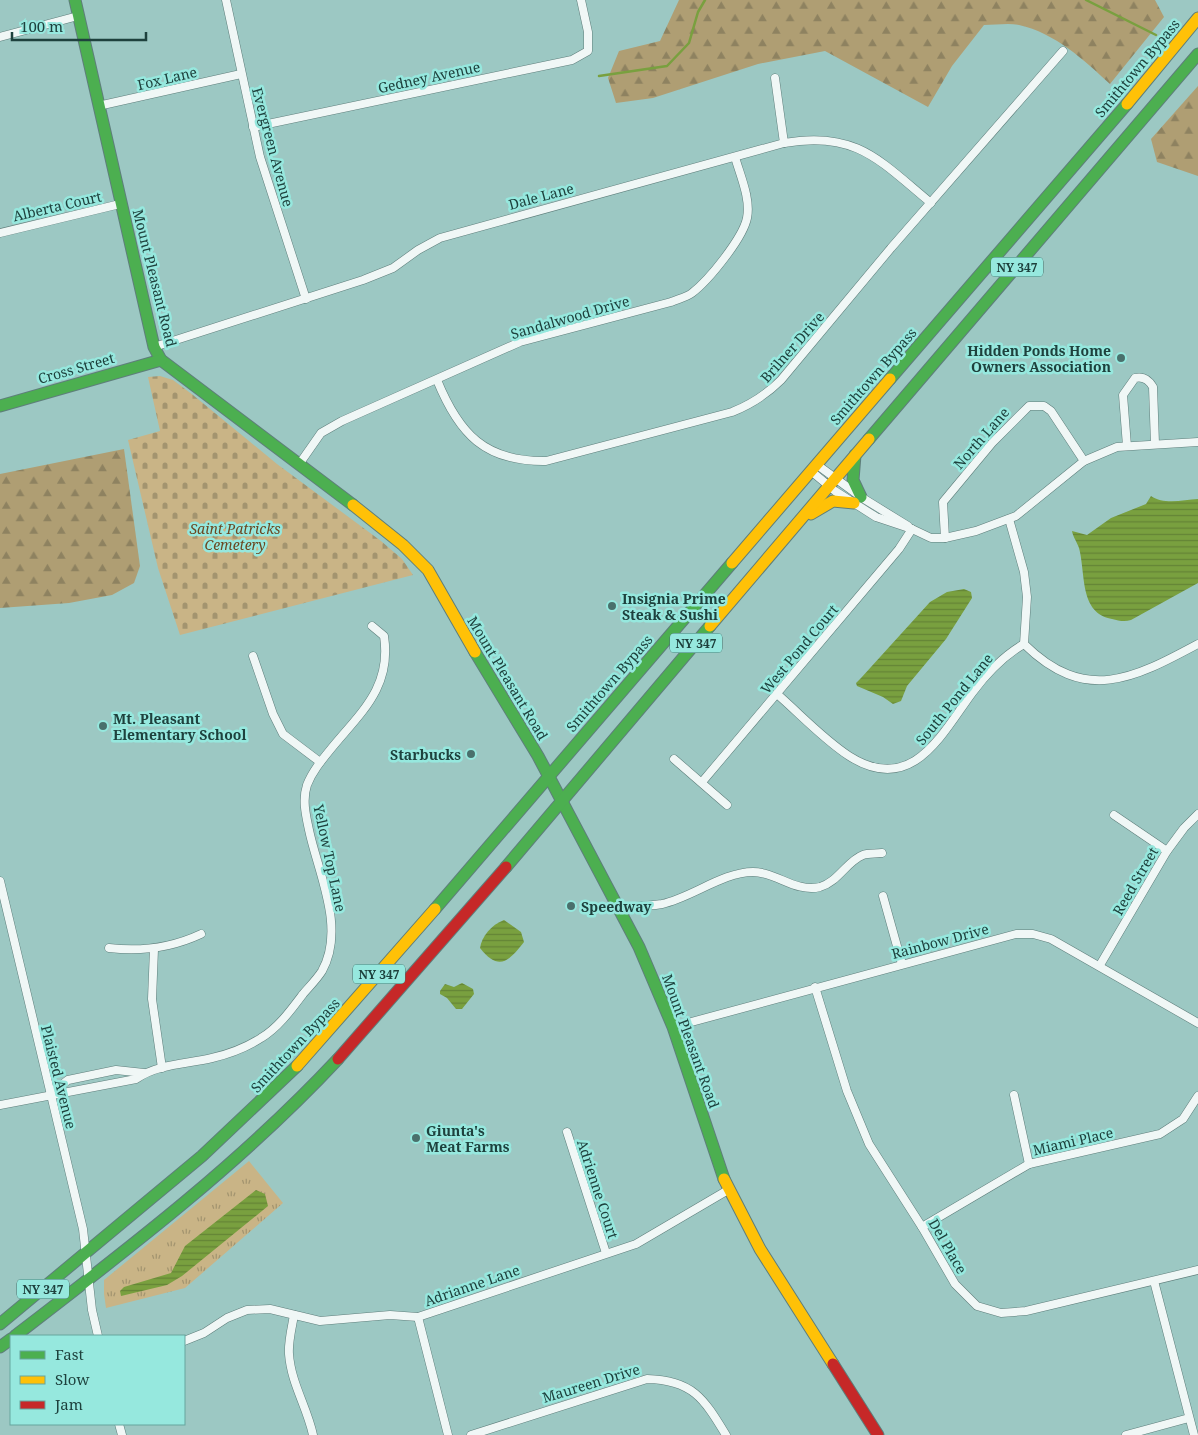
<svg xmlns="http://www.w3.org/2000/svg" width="1198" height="1435" viewBox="0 0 1198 1435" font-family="'Noto Serif',serif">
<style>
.grass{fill:url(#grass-tufts)}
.forest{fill:url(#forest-firs)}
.cemetery{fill:url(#cemetery-stones)}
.water{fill:url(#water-rules)}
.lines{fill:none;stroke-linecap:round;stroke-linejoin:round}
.stream{stroke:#79a03f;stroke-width:2.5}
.street-casing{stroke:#5e7e7b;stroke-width:9}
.fast-casing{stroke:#5e7e7b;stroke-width:13}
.slow-casing{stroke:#5e7e7b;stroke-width:13}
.jam-casing{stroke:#5e7e7b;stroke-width:13}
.street{stroke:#f0f7f6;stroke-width:8}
.fast{stroke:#4caf50;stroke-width:11}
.slow{stroke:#ffc107;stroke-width:11}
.jam{stroke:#c62828;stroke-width:11}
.poi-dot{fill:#4a706c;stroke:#96e8de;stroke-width:2}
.labels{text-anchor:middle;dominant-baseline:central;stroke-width:5;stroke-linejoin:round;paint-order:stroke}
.shield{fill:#96e8de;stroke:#42736d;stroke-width:1}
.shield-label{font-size:12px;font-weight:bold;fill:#1e413d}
.street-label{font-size:14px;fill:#1e413d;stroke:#96e8de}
.poi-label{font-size:14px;font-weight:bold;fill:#1e413d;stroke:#96e8de;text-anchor:start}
.park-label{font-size:14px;font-style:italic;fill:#6b4721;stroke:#96e8de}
</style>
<defs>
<pattern id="grass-tufts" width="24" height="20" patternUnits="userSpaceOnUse" patternTransform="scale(1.25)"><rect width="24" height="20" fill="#c9b486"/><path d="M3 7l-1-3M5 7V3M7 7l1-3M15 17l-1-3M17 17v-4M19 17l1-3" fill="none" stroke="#a3946f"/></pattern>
<pattern id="forest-firs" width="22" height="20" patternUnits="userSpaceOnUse" patternTransform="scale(1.25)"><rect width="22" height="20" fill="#af9e73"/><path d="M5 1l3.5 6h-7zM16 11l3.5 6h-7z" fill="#8e8260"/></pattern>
<pattern id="cemetery-stones" width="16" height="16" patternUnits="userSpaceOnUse" patternTransform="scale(1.25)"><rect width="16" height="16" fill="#c9b486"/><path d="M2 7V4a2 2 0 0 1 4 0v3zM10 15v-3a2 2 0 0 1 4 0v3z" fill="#a3946f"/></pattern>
<pattern id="water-rules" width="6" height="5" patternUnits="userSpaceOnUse" patternTransform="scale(1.25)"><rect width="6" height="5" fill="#79a03f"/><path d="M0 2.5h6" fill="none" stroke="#638436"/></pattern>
</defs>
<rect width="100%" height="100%" fill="#9cc8c3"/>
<path class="grass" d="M249 1161 283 1203 185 1288 106 1308 104 1294V1280Z"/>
<g class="forest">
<path d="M679 0H1155L1164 17 1110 84C1084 60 1055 33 1019 25 1009 23 995 25 984 25L952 66 928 107 825 51 758 64 653 98 616 103 608 78 619 51 660 41Z"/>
<path d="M1198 86V176L1157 162 1151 139Z"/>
<path d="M124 449 140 566 134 583 112 595 69 603 0 608V474Z"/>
</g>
<path class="cemetery" d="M160 376 173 380 193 395 277 464 381 541 402 559 413 575 180 635 158 568 128 440 160 431 148 377Z"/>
<g class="water">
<path d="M1151 496C1164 505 1183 500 1198 499V583L1131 620C1125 622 1119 621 1112 619 1079 613 1086 574 1079 548 1077 542 1073 537 1072 531L1087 535 1111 518 1146 504Z"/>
<path d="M964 589 971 592 972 598 946 639 907 686 901 701 893 704 883 697 857 686 856 683 861 678 930 602 947 592Z"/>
<path d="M504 920 521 932 524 942C509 961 499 972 480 948 482 936 491 925 504 920Z"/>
<path d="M462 983 473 989 474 994 462 1009H456L447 998 440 994V991L445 984 454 987Z"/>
<path d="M256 1190 265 1194 268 1206 182 1276 167 1285 121 1296 120 1291 124 1287 171 1273 185 1246Z"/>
</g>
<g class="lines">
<g class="stream">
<path d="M1086 0 1156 35"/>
<path d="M599 76 667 66 689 43 698 12 705 0"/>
</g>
<defs>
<g id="street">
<path d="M226 0 260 157 306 299"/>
<path d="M0 37 78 16"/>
<path d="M775 78 784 143"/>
<path d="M98 106 241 74"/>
<path d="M253 127 572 60 588 51V32L581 0"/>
<path d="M0 233 120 204"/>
<path d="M154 347 363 280 393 268 418 250 440 238 784 143C856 130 880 161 931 203"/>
<path d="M437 380C459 434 485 462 546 461L732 412C752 404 766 395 781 380L891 248 1063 51"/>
<path d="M1127 446 1123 395 1135 378C1143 376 1149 380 1153 387L1155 444"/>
<path d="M300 463 321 433 342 421 520 342 671 302C678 299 687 297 692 293 709 280 743 238 747 218 751 199 740 175 735 157"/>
<path d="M816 464 861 497 908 526"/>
<path d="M811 471 835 491 876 517 912 529 931 538H945L976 531 1016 516 1084 461 1117 447 1198 442"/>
<path d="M1009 519 1024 572 1027 597 1024 644C1085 704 1133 679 1198 644"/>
<path d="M945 538 943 502 992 443 1029 406H1044L1051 411 1084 461"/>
<path d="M253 656 273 714 283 734 320 762"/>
<path d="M777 694C800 714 823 739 849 756 912 796 941 735 972 693 987 673 1003 656 1024 644"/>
<path d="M674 759 727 805"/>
<path d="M702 782 899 549 912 529"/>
<path d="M1114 815 1167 851"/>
<path d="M0 881 83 1229 92 1310 98 1336"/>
<path d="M883 896 902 964"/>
<path d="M622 913C638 903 645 907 662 904 691 898 723 872 753 872 776 872 796 893 820 887 838 882 847 861 863 855 868 853 876 854 882 853"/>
<path d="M109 948C142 952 171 948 201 934"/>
<path d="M154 949 152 999 162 1068"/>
<path d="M1100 965 1167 851 1184 828 1198 814"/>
<path d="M815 987 847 1091 869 1144 922 1227 955 1284 977 1306 1001 1313 1026 1311 1198 1270"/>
<path d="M673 1027 1016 934H1033L1051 939 1198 1023"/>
<path d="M50 1094 68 1080 116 1070 144 1073"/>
<path d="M1014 1095 1029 1164"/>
<path d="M0 1105 136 1079C157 1064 187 1064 212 1058 229 1054 247 1047 261 1038 278 1028 291 1010 303 994 309 987 317 979 322 971 346 928 318 873 309 830 306 816 302 800 307 785 312 772 321 761 330 750 360 713 392 688 384 636L372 626"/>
<path d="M567 1132 606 1253"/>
<path d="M922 1227 1029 1164 1160 1134 1183 1119 1198 1096"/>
<path d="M1154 1281 1194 1435"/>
<path d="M294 1315C292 1327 288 1342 289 1354 291 1383 307 1407 313 1435"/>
<path d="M418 1317 448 1435"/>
<path d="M184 1341 204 1333 227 1318 247 1310 270 1309 320 1321 390 1315 418 1317 636 1244 728 1190"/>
<path d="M119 1424 122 1435"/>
<path d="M471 1435 647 1379C693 1380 704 1399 726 1435"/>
<path d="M1126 1435 1189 1418"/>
</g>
<g id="fast">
<path d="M75 0 154 347 161 360 353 505"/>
<path d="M890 379 1127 104"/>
<path d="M0 406 161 360"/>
<path d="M869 439 1198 54"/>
<path d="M855 455 853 480 861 497"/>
<path d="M475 652 538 756 639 947 673 1027 724 1179"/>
<path d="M506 867 710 626"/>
<path d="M435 909 732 563"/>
<path d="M0 1324 202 1156 297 1066"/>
<path d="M15 1336C127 1250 241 1163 338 1059"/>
<path d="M0 1347 11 1339"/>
</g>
<g id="slow">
<path d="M1127 104 1198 18"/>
<path d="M353 505 403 545 428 570 475 652"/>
<path d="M811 514 833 501 854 503"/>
<path d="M732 563 890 379"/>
<path d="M710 626 869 439"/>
<path d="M297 1066 435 909"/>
<path d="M724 1179 760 1249 833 1364"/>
</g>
<g id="jam">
<path d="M338 1059 506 867"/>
<path d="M833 1364 878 1435"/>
</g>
</defs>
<use href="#street" class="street-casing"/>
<use href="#fast" class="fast-casing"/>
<use href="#slow" class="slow-casing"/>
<use href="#jam" class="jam-casing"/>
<use href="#street" class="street"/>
<use href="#fast" class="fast"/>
<use href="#slow" class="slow"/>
<use href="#jam" class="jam"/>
</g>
<g class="poi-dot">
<circle cx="1121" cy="358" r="5"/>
<circle cx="612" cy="606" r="5"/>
<circle cx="103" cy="726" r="5"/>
<circle cx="471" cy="754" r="5"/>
<circle cx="571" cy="906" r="5"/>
<circle cx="416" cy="1138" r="5"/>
</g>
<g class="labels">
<g class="shield">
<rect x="991" y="257.5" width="52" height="19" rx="4"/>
<rect x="670" y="633.5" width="52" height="19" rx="4"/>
<rect x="353" y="964.5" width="52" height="19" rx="4"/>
<rect x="17" y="1279.5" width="52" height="19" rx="4"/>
</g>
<g class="shield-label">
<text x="1017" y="267">NY 347</text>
<text x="696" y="643">NY 347</text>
<text x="379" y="974">NY 347</text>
<text x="43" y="1289">NY 347</text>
</g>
<g class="street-label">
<text transform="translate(1137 68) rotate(-50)">Smithtown Bypass</text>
<text transform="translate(429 77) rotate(-12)">Gedney Avenue</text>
<text transform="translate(167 78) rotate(-13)">Fox Lane</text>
<text transform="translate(273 147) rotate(75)">Evergreen Avenue</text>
<text transform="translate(541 196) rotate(-15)">Dale Lane</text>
<text transform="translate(57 206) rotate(-13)">Alberta Court</text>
<text transform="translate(155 278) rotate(76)">Mount Pleasant Road</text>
<text transform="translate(570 317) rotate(-16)">Sandalwood Drive</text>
<text transform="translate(792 347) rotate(-49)">Brilner Drive</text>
<text transform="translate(76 368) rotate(-16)">Cross Street</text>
<text transform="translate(873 376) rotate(-49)">Smithtown Bypass</text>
<text transform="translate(981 438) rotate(-49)">North Lane</text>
<text transform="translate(799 649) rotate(-50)">West Pond Court</text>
<text transform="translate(508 678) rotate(59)">Mount Pleasant Road</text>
<text transform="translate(609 683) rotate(-49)">Smithtown Bypass</text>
<text transform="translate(954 699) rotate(-51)">South Pond Lane</text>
<text transform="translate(330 858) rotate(78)">Yellow Top Lane</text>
<text transform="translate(1135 881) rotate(-60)">Reed Street</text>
<text transform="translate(940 941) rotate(-15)">Rainbow Drive</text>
<text transform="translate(691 1041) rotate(70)">Mount Pleasant Road</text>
<text transform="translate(295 1045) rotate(-47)">Smithtown Bypass</text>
<text transform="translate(59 1077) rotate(76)">Plaisted Avenue</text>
<text transform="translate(1073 1141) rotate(-13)">Miami Place</text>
<text transform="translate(598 1189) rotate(72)">Adrienne Court</text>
<text transform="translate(948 1246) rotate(60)">Del Place</text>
<text transform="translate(472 1285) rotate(-19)">Adrianne Lane</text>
<text transform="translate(591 1383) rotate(-17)">Maureen Drive</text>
</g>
<g class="poi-label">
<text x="1111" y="350" text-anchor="end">Hidden Ponds Home<tspan x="1111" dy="16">Owners Association</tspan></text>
<text x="622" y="598">Insignia Prime<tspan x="622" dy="16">Steak &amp; Sushi</tspan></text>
<text x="113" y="718">Mt. Pleasant<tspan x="113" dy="16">Elementary School</tspan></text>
<text x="461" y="754" text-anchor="end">Starbucks</text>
<text x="581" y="906">Speedway</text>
<text x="426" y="1130">Giunta's<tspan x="426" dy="16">Meat Farms</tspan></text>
</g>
<g class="park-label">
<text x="235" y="528">Saint Patricks<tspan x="235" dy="16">Cemetery</tspan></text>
</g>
</g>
<rect x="10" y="1335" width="175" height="90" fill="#96e8de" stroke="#66a59e"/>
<rect x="20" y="1351" width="25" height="8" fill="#4caf50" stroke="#66a59e"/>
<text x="55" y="1360" font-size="15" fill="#1e413d">Fast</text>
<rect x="20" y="1376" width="25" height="8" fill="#ffc107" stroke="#66a59e"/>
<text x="55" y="1385" font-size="15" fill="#1e413d">Slow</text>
<rect x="20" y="1401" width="25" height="8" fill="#c62828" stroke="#66a59e"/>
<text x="55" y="1410" font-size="15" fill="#1e413d">Jam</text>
<path d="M12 32v8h134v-8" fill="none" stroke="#1e413d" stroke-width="2.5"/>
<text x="20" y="32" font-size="15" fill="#1e413d" stroke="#96e8de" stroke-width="4" paint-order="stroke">100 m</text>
</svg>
